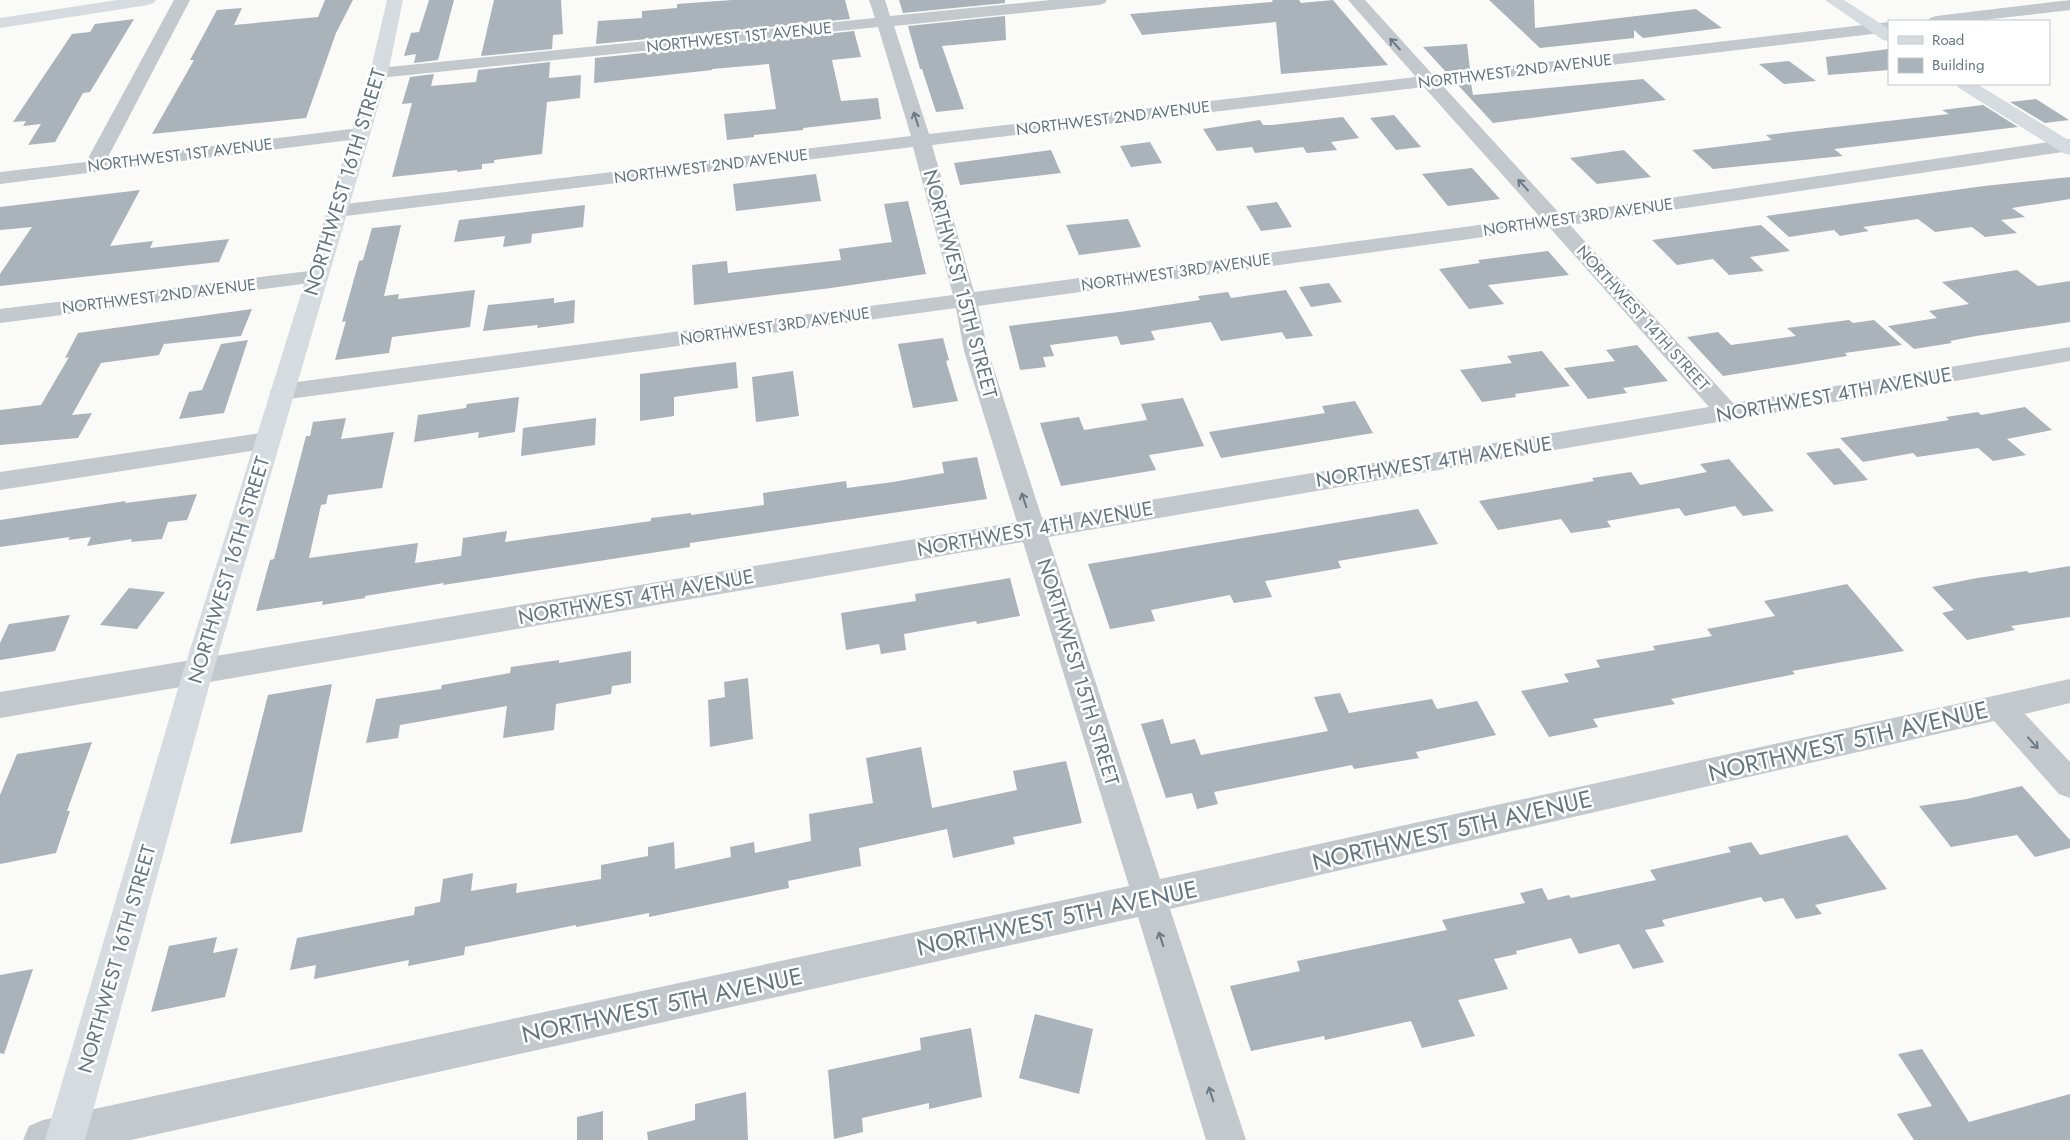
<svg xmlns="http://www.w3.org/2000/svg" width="2070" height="1140" viewBox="0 0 2070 1140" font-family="Jost,sans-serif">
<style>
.building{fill:#aab3b9}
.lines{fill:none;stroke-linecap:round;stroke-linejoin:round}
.street{fill:#c3c8cc;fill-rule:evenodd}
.secondary{fill:#d6dbdf;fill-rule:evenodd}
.oneway{stroke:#6a7a87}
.labels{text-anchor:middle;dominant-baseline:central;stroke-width:5;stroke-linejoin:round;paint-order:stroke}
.far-street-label{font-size:16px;fill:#657683;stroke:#fff}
.street-label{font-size:20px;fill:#657683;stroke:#fff}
.near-street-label{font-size:24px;fill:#657683;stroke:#fff}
</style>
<rect width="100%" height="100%" fill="#fafaf8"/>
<g class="building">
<path d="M325 0H353L336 33 306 118 152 134 194 60H190L217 10 242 8 234 25 318 17Z"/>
<path d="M429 0H454L438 60 414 63 416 54 404 56 411 33 419 32Z"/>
<path d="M494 0H561L563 34 553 35 552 49 481 56Z"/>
<path d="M732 0H845L850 19 596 44 598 21 642 18V11L677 8V4Z"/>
<path d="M899 0H1005V3L903 13Z"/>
<path d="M1272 0H1299L1301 3 1333 0 1388 65 1281 74 1276 22 1142 35 1130 14 1273 2Z"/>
<path d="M1489 0H1534L1535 28 1696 9 1722 28 1643 38 1634 30V38L1540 48Z"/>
<path d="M1005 16 1006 40 942 46 964 109 936 112 922 69H920L908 26Z"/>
<path d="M134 19 90 92 83 93 55 142 28 145 41 124 23 126 26 121 13 122 72 34 90 32 95 24Z"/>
<path d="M854 31 861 57 832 60 841 101 878 98 881 119 803 128V130L754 135V137L727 140 724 114 776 109 769 64 712 69V70L594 83 595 58Z"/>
<path d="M1467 44 1470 69 1446 72 1423 47Z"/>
<path d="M1889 49V70L1828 75 1826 57Z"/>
<path d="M1789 61 1816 81 1784 84 1759 64Z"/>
<path d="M550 62 549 78 581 75 580 98 547 102 542 154 494 160V163L482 164V169L457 172V170L392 177 412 103 402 104 410 77 434 74 431 86 476 82 478 70Z"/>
<path d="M1643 79 1666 100 1493 123 1458 85 1471 83 1473 95Z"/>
<path d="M2036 99 2069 120 2045 123 2010 102Z"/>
<path d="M1983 105 2018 127 1834 149 1843 156 1713 169 1692 150 1772 140 1766 135 1949 114 1942 110Z"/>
<path d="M1394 115 1421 147 1396 150 1370 118Z"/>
<path d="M1343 117 1359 138 1331 142 1337 150 1307 153 1303 147 1255 153 1252 147 1217 151 1203 129 1260 120 1263 125H1272Z"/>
<path d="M1150 142 1162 163 1131 167 1120 146Z"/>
<path d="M1051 150 1061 173 960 185 954 163Z"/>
<path d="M1624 150 1651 177 1597 184 1570 158Z"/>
<path d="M1472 168 1500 199 1448 206 1422 174Z"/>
<path d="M816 174 821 201 736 211 733 184Z"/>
<path d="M2070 177V199L2012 208 2025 217 2001 220 2017 233 1985 237 1972 227 1935 232 1918 219 1863 227 1869 231 1840 236 1834 230 1789 237 1766 216 1984 186Z"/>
<path d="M140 190 110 246 153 241 150 248 229 239 219 262 0 286V274L32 227 0 230V207Z"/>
<path d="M908 201 926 274 831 288 694 305 692 265 727 261 728 273 841 260 839 249 892 242 884 204Z"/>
<path d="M1277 202 1292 227 1261 231 1246 206Z"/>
<path d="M585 205 583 227 532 234 531 243 503 247 505 236 454 242 459 220Z"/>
<path d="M1128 219 1141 247 1079 255 1066 225Z"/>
<path d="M401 225 384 296 399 294 398 299 475 290 470 327 392 337 389 353 335 360 346 321 342 322 359 261 363 260 372 228Z"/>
<path d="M1761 225 1790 251 1750 257 1764 271 1729 275 1713 259 1677 265 1652 240Z"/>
<path d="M1548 251 1569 275 1488 285 1504 304 1469 309 1439 269 1480 263 1478 260Z"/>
<path d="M2017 270 2038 286 2070 281V322L1976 336 1950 341 1952 343 1914 349 1888 326 1937 318 1929 311 1969 304 1942 282Z"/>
<path d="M1329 283 1342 302 1311 307 1299 287Z"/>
<path d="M1286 290 1313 336 1286 339 1282 332 1221 341 1211 322 1151 331 1155 340 1121 345 1117 336 1050 345 1054 356 1043 357 1046 367 1020 370 1009 326 1127 311 1200 300 1198 296 1228 292 1231 298Z"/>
<path d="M554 298V303L575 300 574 323 537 328 538 325 483 331 488 305Z"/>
<path d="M252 309 241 336 164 344 159 355 101 363 72 415 92 413 78 438 0 445V410L41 405 69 357 65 358 78 333Z"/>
<path d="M1849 320 1853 323 1874 320 1902 345 1845 353 1847 356 1723 376 1687 337 1718 332 1731 345 1796 336 1787 328Z"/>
<path d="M943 338 949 360 946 361 958 401 913 408 898 344Z"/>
<path d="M248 340 224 413 179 419 189 392 202 390 221 344Z"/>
<path d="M1637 345 1668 381 1623 388 1627 393 1588 399 1564 368 1615 361 1606 350Z"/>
<path d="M1542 351 1570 386 1515 394 1516 397 1482 402 1460 370 1512 363 1507 356Z"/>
<path d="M736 362 738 388 674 397V416L640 421V374Z"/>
<path d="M793 371 799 416 756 422 752 377Z"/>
<path d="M519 397 515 432 478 438 479 432 414 442 418 415 466 408 467 404Z"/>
<path d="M1183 398 1204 446 1149 455 1156 470 1061 486 1040 423 1079 417 1084 430 1147 420 1141 404Z"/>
<path d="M1355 401 1373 433 1221 458 1209 432 1325 413 1322 406Z"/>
<path d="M2025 407 2052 430 2007 439 2026 455 1993 461 1978 448 1917 457 1913 453 1863 462 1840 438 1949 420 1946 417 1978 412 1981 415Z"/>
<path d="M346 418 341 439 394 432 382 488 328 495 326 504 321 505 309 558 418 543 415 563 461 556 463 538 507 531 505 542 651 521V518L691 513V515L764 505 763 493 846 481 847 488 893 482 944 473 942 462 977 457 987 499 690 543V547L443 585 444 583 365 596V598L322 605 323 601 256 611 270 560 274 559 306 436H310L313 422Z"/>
<path d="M596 418 595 445 521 456 523 428Z"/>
<path d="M1839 448 1868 480 1834 485 1806 453Z"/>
<path d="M1729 459 1774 511 1743 516 1735 506 1685 516 1679 508 1607 521 1611 527 1571 533 1561 519 1498 530 1479 501 1594 481 1592 478 1631 472 1640 485 1707 472 1700 464Z"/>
<path d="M197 494 187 520 168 522 162 539 131 542 132 539 87 546 91 537 68 540 70 537 0 547V520L126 501 125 503Z"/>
<path d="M1418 509 1438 544 1338 561 1341 568 1265 581 1272 597 1234 603 1230 595 1151 610 1155 621 1110 629 1088 564Z"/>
<path d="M2070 566V617L2011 626 2015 630 1967 640 1942 613 1954 610 1932 587 1977 578 2027 571 2029 573Z"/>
<path d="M1010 578 1020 616 977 624 976 621 904 634 906 650 881 654 879 644 846 650 841 613 916 601 915 594Z"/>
<path d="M1847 584 1904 651 1792 671 1795 674 1671 699 1675 704 1593 719 1598 727 1549 737 1521 691 1569 682 1564 674 1600 667 1596 660 1655 650 1653 646 1712 636 1707 629 1775 616 1764 601Z"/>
<path d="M129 588 165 592 137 629 100 625Z"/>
<path d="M70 615 55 651 0 660V643L9 624Z"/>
<path d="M631 651V683L612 686 611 694 556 704 554 730 503 738 507 706 400 725 398 738 366 743 376 699 441 689 442 685 510 673 511 667 559 660V663Z"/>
<path d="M748 678 753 739 710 747 708 700 725 697 724 682Z"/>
<path d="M332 684 302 832 230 844 268 695Z"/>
<path d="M1340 693 1349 713 1432 699 1437 709 1477 701 1496 735 1416 752 1419 758 1354 769 1352 765 1214 792 1218 804 1197 809 1192 793 1166 798 1141 724 1163 719 1171 744 1195 739 1201 755 1328 731 1314 697Z"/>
<path d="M92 742 67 811H70L56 853 0 864V795L17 754Z"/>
<path d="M921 747 932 808 1017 790 1013 771 1066 761 1082 823 1013 837 1015 844 953 858 947 829 859 848 861 866 788 881 789 888 649 917V913L576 927V925L465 947 464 955 408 966 409 960 314 979 316 965 290 970 297 938 414 915 415 907 440 902 443 879 473 873 471 891 517 883 516 893 601 879V865L648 856V847L674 842 675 869 731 857 730 847 754 842 755 853 811 841 809 814 873 803 866 758Z"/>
<path d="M2022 786 2070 840V848L2035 857 2017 835 1951 847 1919 806 1967 799Z"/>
<path d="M1847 835 1887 889 1815 905 1822 914 1796 919 1783 898 1764 902 1761 897 1662 920 1665 926 1645 930 1664 962 1633 969 1619 944 1579 954 1571 938 1516 951 1517 954 1494 959 1508 989 1458 1000 1475 1036 1422 1048 1411 1021 1325 1040 1324 1036 1251 1051 1230 986 1300 971 1297 961 1447 930 1442 920 1525 903 1520 893 1542 888 1548 900 1569 895 1571 898 1656 880 1650 870 1731 852 1728 847 1751 842 1760 855Z"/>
<path d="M217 937 213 953 238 948 225 997 151 1012 169 946Z"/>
<path d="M33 969 4 1054 0 1053V975Z"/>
<path d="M1035 1014 1093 1029 1079 1094 1019 1078Z"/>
<path d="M971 1028 982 1097 929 1109V1103L862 1118 863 1132 834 1139 828 1070 921 1050 920 1038Z"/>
<path d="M1922 1049 1969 1122 2070 1094V1140H1914L1897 1114 1932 1106 1898 1054Z"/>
<path d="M746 1092 748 1140H648L647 1132 695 1120V1104Z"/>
<path d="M603 1111V1140H577V1117Z"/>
</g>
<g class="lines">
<g class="street">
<path d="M174 0H190L107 159 359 128 366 130 368 134 366 138 0 184V172L86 162Z"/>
<path d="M869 0H885L890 16 1051 0H1107L1105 3 1099 5 894 26 929 134 1416 77 1348 0H1365L1433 75 1889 22V32L1442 85 1560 214 2070 139V151L1570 225 1733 403 2070 347V361L1738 419 1729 422 1724 421 1048 537 1160 879 2070 679V703L2025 714 2070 762V798L2059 794 1994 721 1170 909 1246 1140H1206L1138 917 131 1140H23L29 1126 43 1120 1129 886 1023 542 0 718V692L1017 522 964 351 956 308 282 400 274 398 270 392 274 386 282 384 953 295 913 147 337 217 330 215 327 211 330 207 337 205 911 136 878 27 379 78 373 77 370 73 373 69 379 68 875 18ZM1424 87 1540 217 974 292 932 145ZM1550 228 1709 407 1042 518 988 351 978 306Z"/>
<path d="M2070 0V10L1975 21H1928L1930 18 1936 16Z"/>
<path d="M317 270 325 271 328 276 325 281 0 323V309Z"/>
<path d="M268 432 277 435 280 441 277 447 0 490V472Z"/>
</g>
<g class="secondary">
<path d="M117 0H156L154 3 148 5 0 28V18Z"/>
<path d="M387 0H403L388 73 213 672 85 1140H45L183 672 370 73Z"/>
<path d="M1825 0H1844L1889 29V41L1883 40Z"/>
<path d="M1956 84H1977L2070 141V155L2063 153 1959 88Z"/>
</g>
</g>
<defs><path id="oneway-shaft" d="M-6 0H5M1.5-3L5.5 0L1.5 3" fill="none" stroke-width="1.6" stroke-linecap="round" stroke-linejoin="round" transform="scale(1.25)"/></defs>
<g class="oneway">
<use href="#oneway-shaft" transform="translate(1395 44) rotate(-132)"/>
<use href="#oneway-shaft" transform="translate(916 119) rotate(-108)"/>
<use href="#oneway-shaft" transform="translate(1523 185) rotate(-132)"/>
<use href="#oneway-shaft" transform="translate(1024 500) rotate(-108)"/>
<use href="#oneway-shaft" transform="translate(2033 743) rotate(48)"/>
<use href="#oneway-shaft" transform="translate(1161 939) rotate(-108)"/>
<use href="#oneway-shaft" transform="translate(1211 1094) rotate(-108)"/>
</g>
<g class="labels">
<g class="far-street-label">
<text transform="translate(739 37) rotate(-6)">NORTHWEST 1ST AVENUE</text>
<text transform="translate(1515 71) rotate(-7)">NORTHWEST 2ND AVENUE</text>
<text transform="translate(1113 118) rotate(-7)">NORTHWEST 2ND AVENUE</text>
<text transform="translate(180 155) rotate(-7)">NORTHWEST 1ST AVENUE</text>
<text transform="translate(711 166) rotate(-7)">NORTHWEST 2ND AVENUE</text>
<text transform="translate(1578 217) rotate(-8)">NORTHWEST 3RD AVENUE</text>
<text transform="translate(1176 272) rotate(-8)">NORTHWEST 3RD AVENUE</text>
<text transform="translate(159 296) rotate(-7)">NORTHWEST 2ND AVENUE</text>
<text transform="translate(1643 318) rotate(48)">NORTHWEST 14TH STREET</text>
<text transform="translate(775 326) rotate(-8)">NORTHWEST 3RD AVENUE</text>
</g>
<g class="street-label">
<text transform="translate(345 182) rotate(-73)">NORTHWEST 16TH STREET</text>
<text transform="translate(960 284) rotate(75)">NORTHWEST 15TH STREET</text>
<text transform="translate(1834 395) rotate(-10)">NORTHWEST 4TH AVENUE</text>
<text transform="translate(1434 462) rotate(-9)">NORTHWEST 4TH AVENUE</text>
<text transform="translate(1035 529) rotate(-10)">NORTHWEST 4TH AVENUE</text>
<text transform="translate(229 570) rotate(-73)">NORTHWEST 16TH STREET</text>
<text transform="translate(636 597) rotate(-10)">NORTHWEST 4TH AVENUE</text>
<text transform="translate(1078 672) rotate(73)">NORTHWEST 15TH STREET</text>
<text transform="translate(117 959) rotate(-74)">NORTHWEST 16TH STREET</text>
</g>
<g class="near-street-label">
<text transform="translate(1848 741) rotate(-13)">NORTHWEST 5TH AVENUE</text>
<text transform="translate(1452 830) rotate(-13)">NORTHWEST 5TH AVENUE</text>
<text transform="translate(1057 918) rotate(-12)">NORTHWEST 5TH AVENUE</text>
<text transform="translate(662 1005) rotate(-12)">NORTHWEST 5TH AVENUE</text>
</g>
</g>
<rect x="1888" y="20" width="162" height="65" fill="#ffffff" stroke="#c1c8cd"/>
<rect x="1898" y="36" width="25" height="8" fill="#d6dbdf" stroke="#c1c8cd"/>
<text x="1932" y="45" font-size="15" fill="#657683">Road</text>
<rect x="1898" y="58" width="25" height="15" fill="#aab3b9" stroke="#c1c8cd"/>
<text x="1932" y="70" font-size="15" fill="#657683">Building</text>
</svg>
